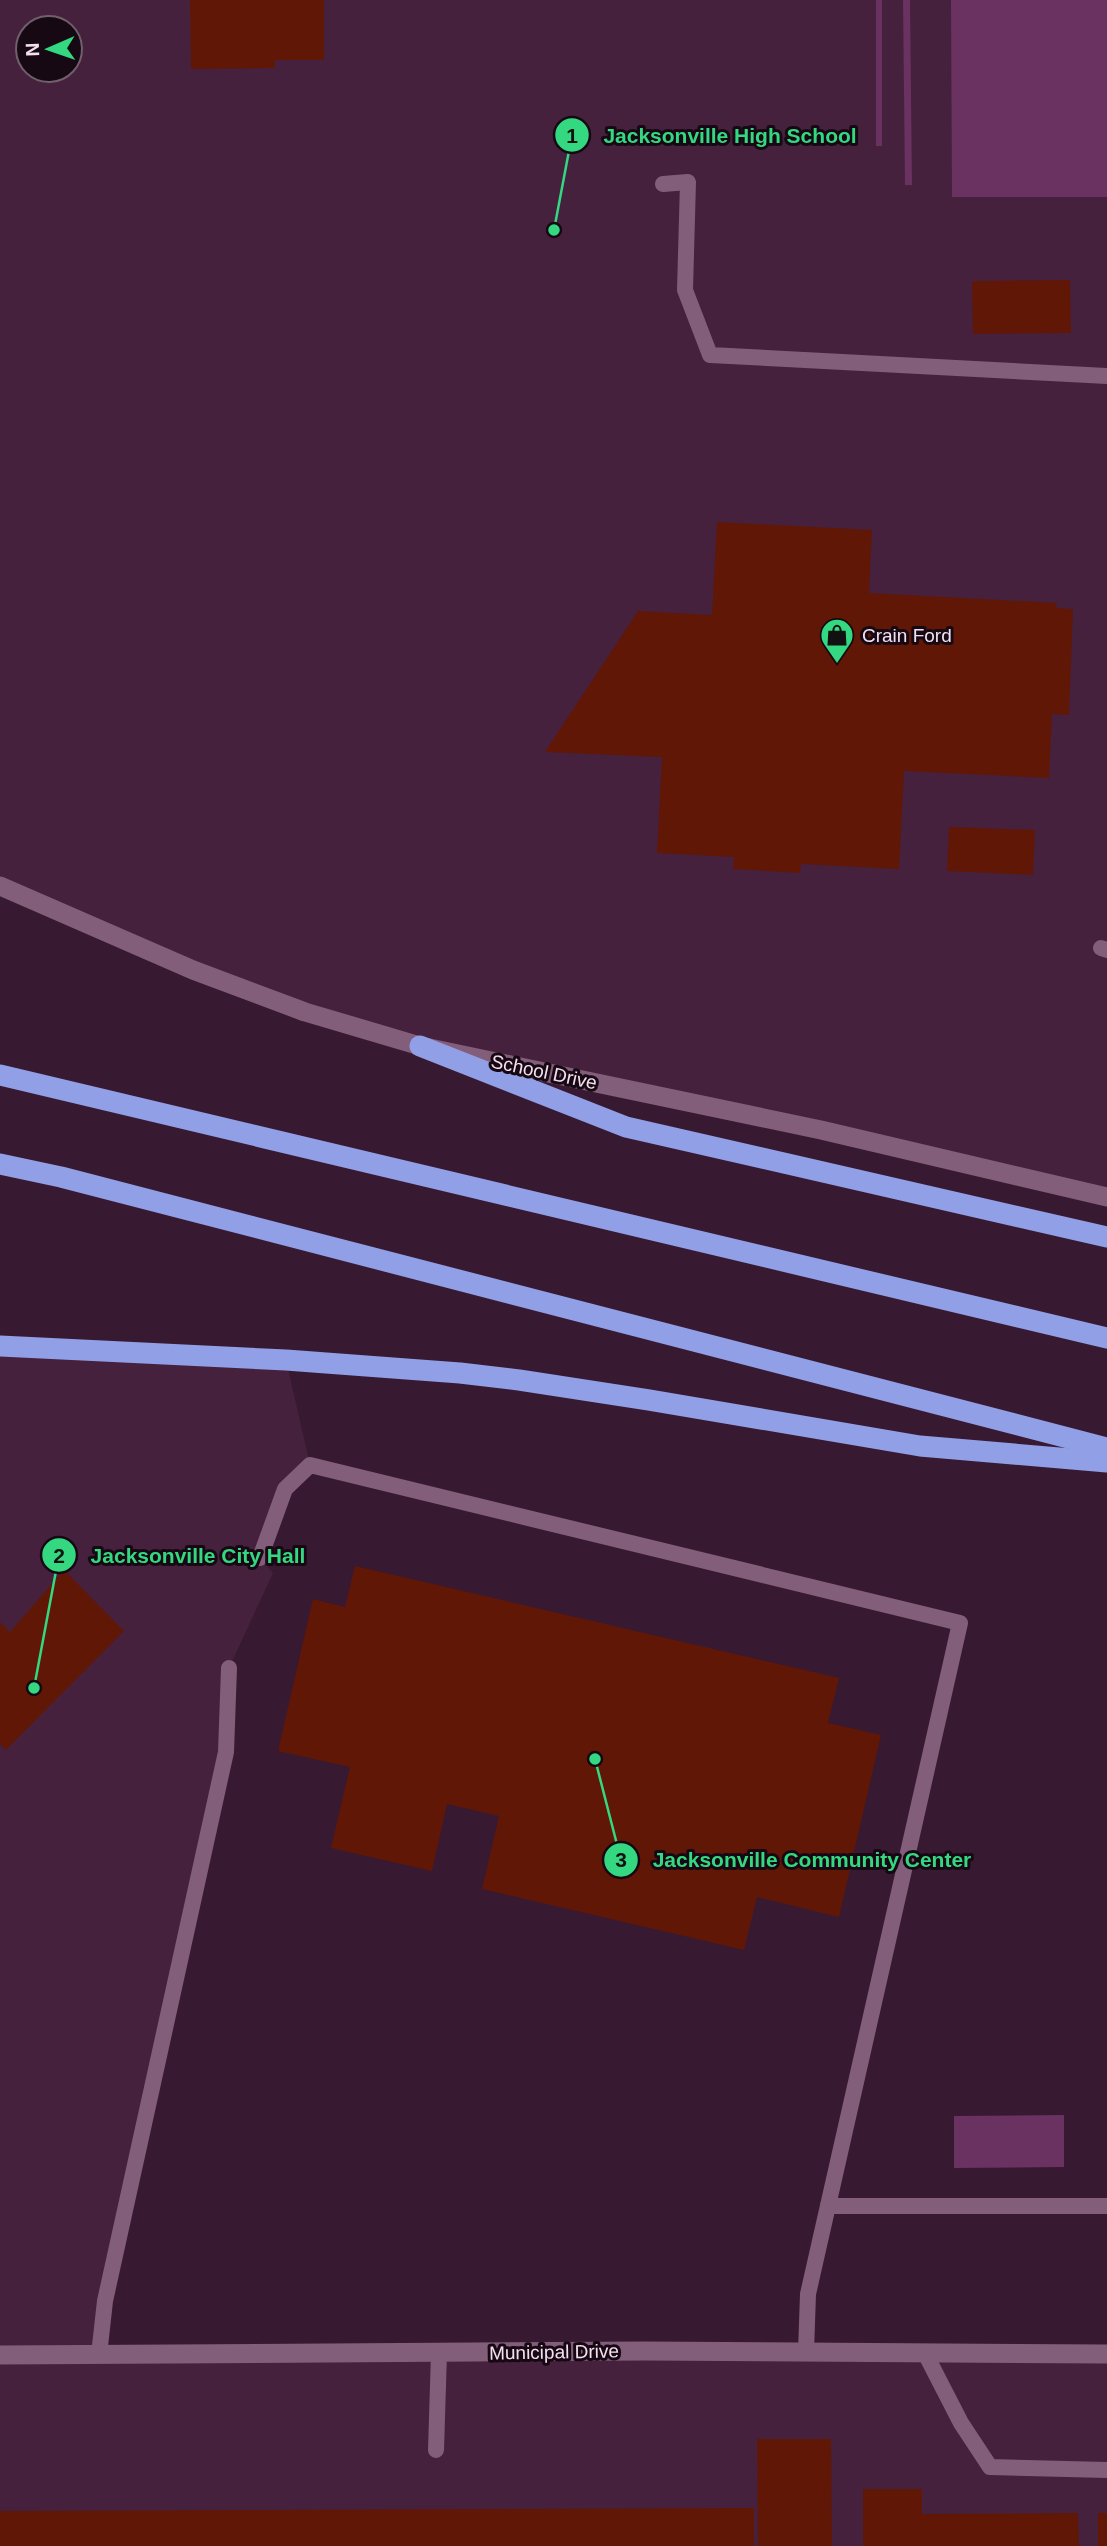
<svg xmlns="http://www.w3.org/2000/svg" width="1107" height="2546" viewBox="0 0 1107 2546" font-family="Helvetica,sans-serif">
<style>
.built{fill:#45213e;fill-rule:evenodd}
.green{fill:#6a3260}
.building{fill:#611705}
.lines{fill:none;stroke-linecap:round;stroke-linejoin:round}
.service{stroke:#825e7a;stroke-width:16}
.minor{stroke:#825e7a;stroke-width:19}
.tertiary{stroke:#825e7a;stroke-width:19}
.motorway{stroke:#919fe6;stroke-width:21}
.labels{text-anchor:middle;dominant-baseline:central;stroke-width:6;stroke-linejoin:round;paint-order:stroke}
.poi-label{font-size:19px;fill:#f5e0f0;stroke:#170914;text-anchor:start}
.street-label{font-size:19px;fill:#f5e0f0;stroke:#170914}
.leader{fill:none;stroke:#33d881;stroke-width:2.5}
.callout-dot{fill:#33d881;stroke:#170914;stroke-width:2.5}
.mark-label{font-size:21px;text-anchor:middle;font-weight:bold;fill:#111}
.callout-label{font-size:21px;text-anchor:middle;font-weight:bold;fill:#33d881;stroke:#170914;stroke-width:6;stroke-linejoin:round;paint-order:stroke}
</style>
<rect width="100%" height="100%" fill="#371932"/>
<g class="built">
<path d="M0 0H1107V1193L305 1012 0 886ZM28 28H70V70H28Z"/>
<path d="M0 1346 286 1360 310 1465 285 1489 260 1558 273 1573 229 1668 226 1752 99 2354H1107V2546H0Z"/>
</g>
<g class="green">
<rect x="876" y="0" width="6" height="146"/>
<path d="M903 0H910L912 185H905Z"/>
<path d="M951 0H1107V197H952Z"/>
<path d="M1064 2115V2167L954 2168V2116Z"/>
</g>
<g class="building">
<path d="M190 0H324V60H275V68L191 69Z"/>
<path d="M1070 280 1071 333 973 334 972 281Z"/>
<path d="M717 522 872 530 869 593 1057 603 1056 608 1073 609 1069 715 1052 714 1049 778 904 771 899 869 801 864 800 873 733 869 734 857 657 853 662 757 545 752 638 611 712 615Z"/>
<path d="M949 827 1035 830 1033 875 947 871Z"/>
<path d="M355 1566 839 1678 828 1723 881 1735 839 1917 757 1897 744 1950 482 1889 499 1816 447 1804 432 1871 331 1848 350 1767 278 1751 313 1599 345 1607Z"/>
<path d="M64 1570 124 1631 6 1750 0 1744V1622L10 1632Z"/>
<path d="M757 2439H831L832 2546H758Z"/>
<path d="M863 2489H922V2514L1078 2513 1079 2546H863Z"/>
<path d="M754 2508V2546H0V2511Z"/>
<rect x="1098" y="2513" width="9" height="33"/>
</g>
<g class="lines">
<g class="service">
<path d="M663 184 688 182 685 290 710 355 1107 376"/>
<path d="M1101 948 1107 950"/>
<path d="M260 1558 285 1489 310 1465 960 1623 808 2294 806 2352"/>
<path d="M828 2206H1107"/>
<path d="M925 2353 961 2423 990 2467 1107 2470"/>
<path d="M99 2355 105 2301 226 1752 229 1668"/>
<path d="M436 2450 439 2353"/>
</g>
<path class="minor" d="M0 2355 645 2351 1107 2354"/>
<path class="tertiary" d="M0 886 193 970 305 1012 420 1046 821 1130 1107 1197"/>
<g class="motorway">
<path d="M420 1046 626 1127 1107 1237"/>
<path d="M0 1075 1107 1338"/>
<path d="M0 1164 61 1177 1107 1448"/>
<path d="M0 1346 286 1360 460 1373 519 1380 649 1400 920 1446 1107 1462"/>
</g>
</g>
<defs>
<symbol id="shop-pin" viewBox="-11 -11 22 30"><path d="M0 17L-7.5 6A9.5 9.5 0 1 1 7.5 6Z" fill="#33d881" stroke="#170914"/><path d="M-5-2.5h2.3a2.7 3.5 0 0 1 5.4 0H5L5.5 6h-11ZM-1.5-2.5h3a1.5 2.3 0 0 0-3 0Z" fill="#111"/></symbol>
</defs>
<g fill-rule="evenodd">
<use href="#shop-pin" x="818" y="616" width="38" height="52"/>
</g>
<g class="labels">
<g class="poi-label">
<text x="862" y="635">Crain Ford</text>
</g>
<g class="street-label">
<text transform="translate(544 1072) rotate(12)">School Drive</text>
<text transform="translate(554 2352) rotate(-1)">Municipal Drive</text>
</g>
</g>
<path class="leader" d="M554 230L572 135M34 1688L59 1555M595 1759L621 1860"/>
<g class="callout-dot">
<circle cx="554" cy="230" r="7"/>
<circle cx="34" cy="1688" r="7"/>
<circle cx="595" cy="1759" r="7"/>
<circle cx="572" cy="135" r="18"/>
<circle cx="59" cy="1555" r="18"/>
<circle cx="621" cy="1860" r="18"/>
</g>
<g class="mark-label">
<text x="572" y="143">1</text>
<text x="59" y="1563">2</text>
<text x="621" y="1867">3</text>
</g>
<g class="callout-label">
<text x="730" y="143">Jacksonville High School</text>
<text x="198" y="1563">Jacksonville City Hall</text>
<text x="812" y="1867">Jacksonville Community Center</text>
</g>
<g transform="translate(49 49) rotate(268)"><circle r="33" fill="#170914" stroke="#705f6c" stroke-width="2"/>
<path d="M0-5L12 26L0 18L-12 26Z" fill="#33d881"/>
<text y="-10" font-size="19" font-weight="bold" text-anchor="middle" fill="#f5e0f0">N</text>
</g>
</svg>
